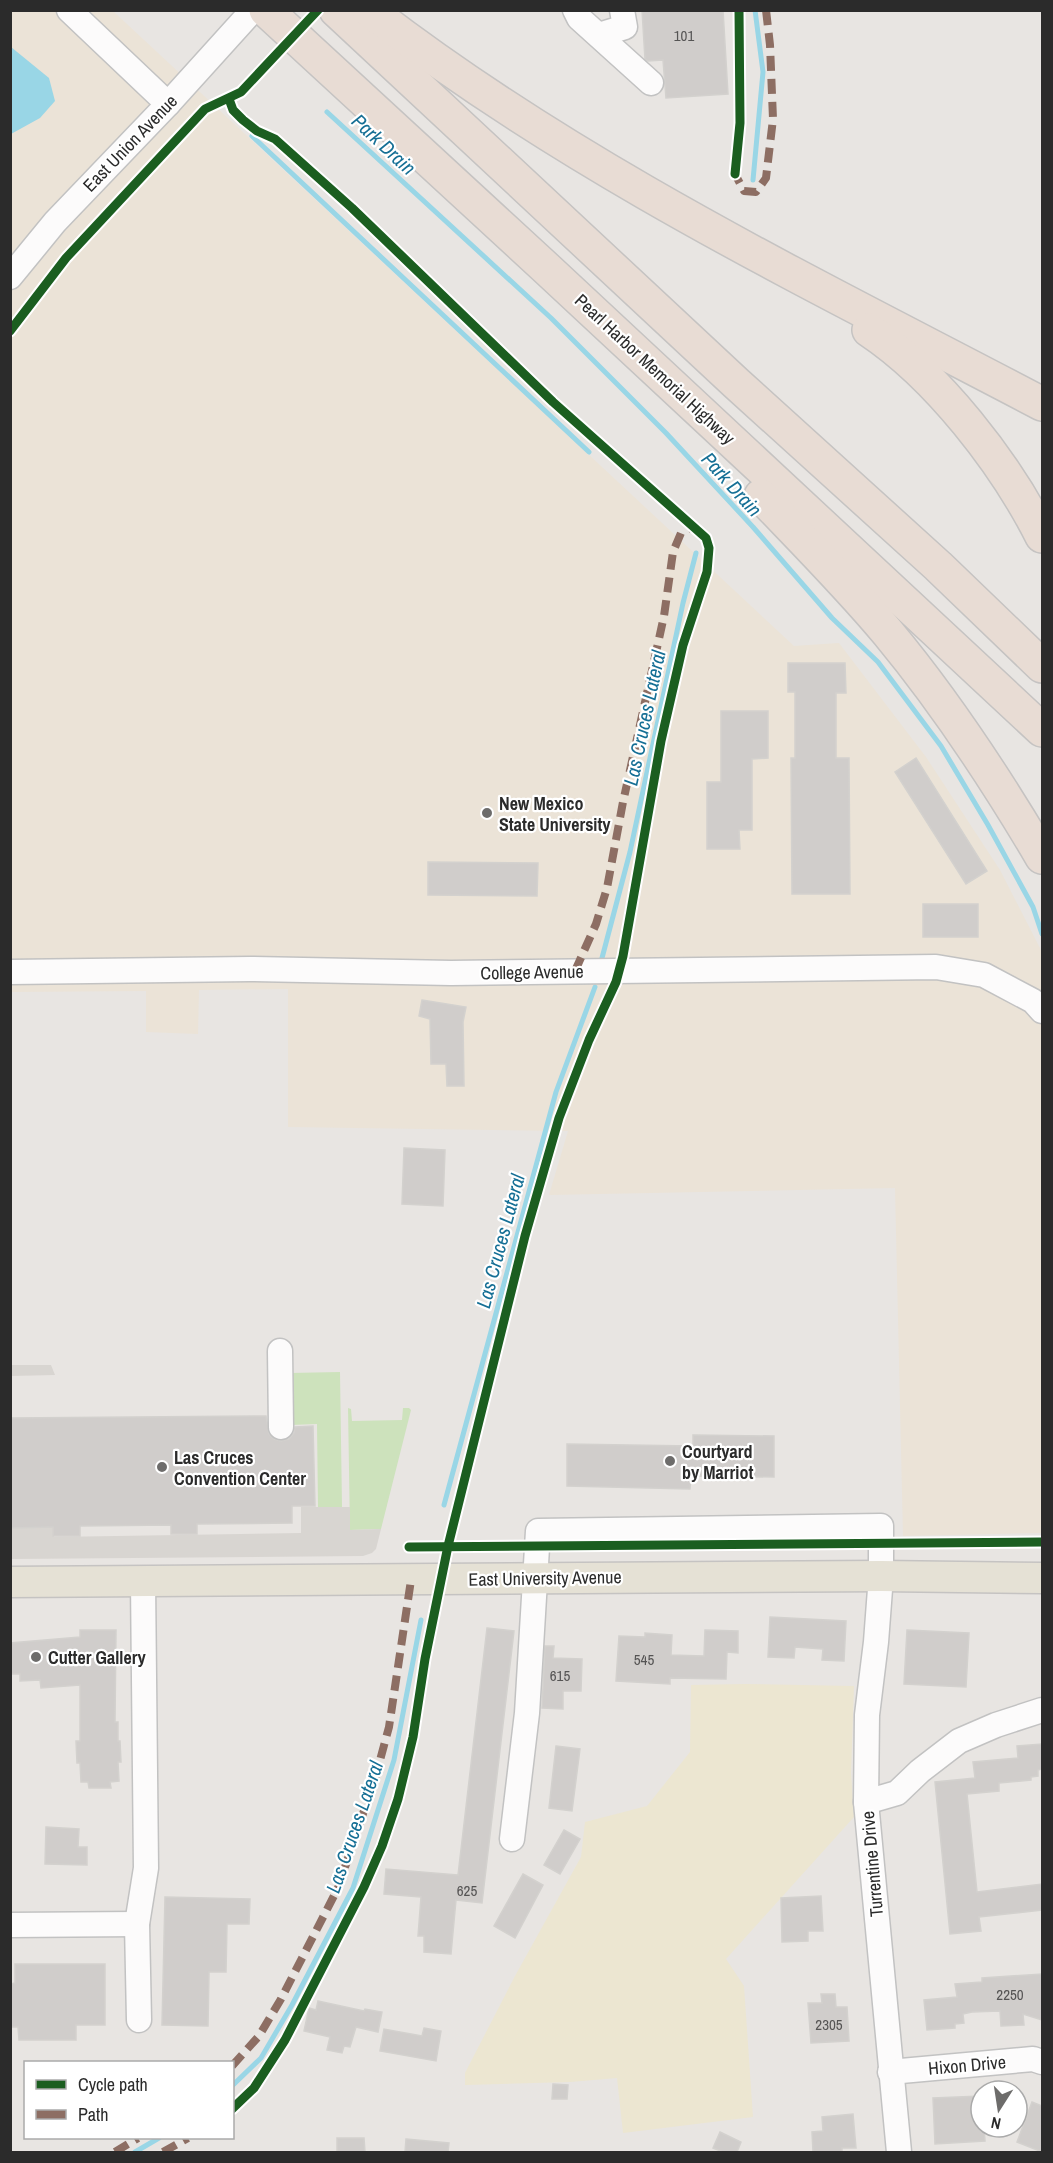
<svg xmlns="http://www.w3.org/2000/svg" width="1053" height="2163" viewBox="0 0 1053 2163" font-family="'Archivo Narrow',sans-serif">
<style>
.education{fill:#ebe3d7}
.green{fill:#cde2bc}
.sand{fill:#ece6d1}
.plaza{fill:#d8d5d1}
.water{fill:#99d6e6}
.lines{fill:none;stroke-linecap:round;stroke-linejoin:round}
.stream{stroke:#99d6e6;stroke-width:5}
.building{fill:#d0cdcb;stroke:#d3d1ce;stroke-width:1.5}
.minor-casing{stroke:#c2c2c2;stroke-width:27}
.major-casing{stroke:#c5c3c2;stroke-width:33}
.highway-casing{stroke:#c5c3c2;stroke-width:36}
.minor{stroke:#fcfbfb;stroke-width:24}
.major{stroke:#e5e1d5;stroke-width:30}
.highway{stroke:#e8dcd4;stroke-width:33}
.quiet{stroke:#8d6e63;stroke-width:8;stroke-dasharray:15 8;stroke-linecap:butt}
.cycleway-casing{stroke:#fff;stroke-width:13}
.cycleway{stroke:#1b5e20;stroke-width:9}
.poi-dot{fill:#6d6c6b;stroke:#fff;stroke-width:2}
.labels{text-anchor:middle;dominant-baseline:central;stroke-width:4.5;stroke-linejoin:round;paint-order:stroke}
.number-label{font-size:15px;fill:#555454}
.street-label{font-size:18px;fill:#2b2b2b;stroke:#fff}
.poi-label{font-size:18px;font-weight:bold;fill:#2b2b2b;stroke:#fff;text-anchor:start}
.water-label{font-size:20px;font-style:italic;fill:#156f95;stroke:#fff}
</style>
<rect width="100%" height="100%" fill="#e8e5e2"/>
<path class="education" d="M10 11H113L794 646 839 643 926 757 1000 870 1042 952V1533L903 1536 895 1188 549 1195 568 1131 288 1127V989L199 990 198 1034 146 1032V991L11 992Z"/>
<g class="green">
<path d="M340 1372 342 1507H318L317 1424 291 1425 289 1373Z"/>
<path d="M348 1408 351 1409 352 1421 402 1420 403 1408H409L411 1410 381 1529 350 1530Z"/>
</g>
<path class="sand" d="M745 1684 854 1686 851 1773 854 1817 726 1959 744 1986 753 2117 623 2133 617 2078 570 2082 465 2085V2073L515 1976 581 1857 585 1822 647 1806 690 1752 691 1685Z"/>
<g class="plaza">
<path d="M10 1365H51L55 1375 11 1376Z"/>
<path d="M301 1507H350V1530L381 1529 376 1549 372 1553 363 1556 11 1559 10 1519 15 1528H53L54 1537 301 1533Z"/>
</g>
<path class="water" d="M11 47 49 78 55 101 40 118 11 134Z"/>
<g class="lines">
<g class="stream">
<path d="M327 112 551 318 666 433 753 527 832 618 878 662 941 746 988 825 1033 907 1042 934"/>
<path d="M252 136 589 452"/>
<path d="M753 180 763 72 755 10"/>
<path d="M602 958 630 852 683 603 696 553"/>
<path d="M444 1505 556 1092 595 987"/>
<path d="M232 2086 261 2058 292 2005 353 1888 394 1760 421 1620"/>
<path d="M135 2152 159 2138"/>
</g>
</g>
<g class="building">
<path d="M642 10H723L728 94 666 98 663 60 648 61 645 59Z"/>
<path d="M788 663H845L846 693H836V758H849L850 894H792L791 758H795V692H788Z"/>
<path d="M721 711H768V758L752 759V830H739L740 849H707V782H721Z"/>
<path d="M916 758 987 871 966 884 895 772Z"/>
<path d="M428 862 538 863 537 896 428 895Z"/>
<rect x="923" y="904" width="55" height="33"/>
<path d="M422 1000 466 1007 463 1022 464 1086H447L446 1064H431L430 1019 419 1016Z"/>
<path d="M404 1148 445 1150 443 1206 402 1204Z"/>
<path d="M266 1416 269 1434 274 1439 281 1441 289 1439 294 1433 295 1427 313 1426 315 1506H292V1523L197 1524V1534H171V1525L80 1526V1536H53V1527L10 1528V1418Z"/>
<path d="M693 1435 774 1436V1477L691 1476 690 1489 567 1486V1444L693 1446Z"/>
<path d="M770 1617 846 1621 844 1661 822 1660 823 1649 795 1647 794 1658 768 1657Z"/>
<path d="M487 1628 514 1631 482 1903 456 1900 451 1954 424 1952V1936H418L421 1897 384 1894 386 1869 458 1875Z"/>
<path d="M80 1630H116L115 1722H118V1741H120L121 1762H118L119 1781 110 1782 111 1788H89L88 1782H81L80 1763H77L76 1741H80V1685L41 1688 40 1680 20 1681V1674H10V1643L80 1637Z"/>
<path d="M705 1630 738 1631V1653L727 1652 726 1679 670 1678V1684L616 1681 619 1636 645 1637V1633L672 1635 671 1655 704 1656Z"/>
<path d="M907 1630 969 1633 966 1687 904 1684Z"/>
<path d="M545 1646H554L553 1658 582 1659 581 1691H563V1709L542 1708Z"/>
<path d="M1042 1744V1769L1038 1770V1776L1031 1777V1780L999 1783V1791L967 1794 977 1892 1042 1884V1910L979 1917 981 1931 950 1934 935 1782 975 1778 973 1762 1018 1758 1017 1746Z"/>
<path d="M556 1746 580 1749 572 1811 549 1808Z"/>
<path d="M46 1827 79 1829 78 1847H87V1865L45 1864Z"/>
<path d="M564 1830 580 1839 560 1874 544 1865Z"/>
<path d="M523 1874 543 1885 515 1938 494 1926Z"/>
<path d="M821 1896 823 1931H808V1941L782 1942 781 1898Z"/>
<path d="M165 1897 250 1899 249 1924H227L226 1972H209L208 2026 162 2025Z"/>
<path d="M15 1964H105V2025H76V2040H19L18 2027H10V1984L15 1983Z"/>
<path d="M1042 1974V2020L1023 2014 1024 2025 1001 2026 1000 2011 972 2012 963 2014 964 2023 955 2024V2028L927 2030 924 2000 957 1997 955 1984 982 1982V1978Z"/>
<path d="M821 1994H835L836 2007H847L849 2041 811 2043 808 2003H822Z"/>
<path d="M318 2001 364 2011 365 2009 382 2012 378 2032 356 2027 350 2047 344 2046 342 2053 327 2050 330 2037 304 2031 309 2008 316 2010Z"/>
<path d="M424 2028 441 2031 436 2061 380 2051 384 2029 422 2036Z"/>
<path d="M553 2084 568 2085 567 2099H552Z"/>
<path d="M981 2096V2127H984L985 2141 935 2144 933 2098Z"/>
<path d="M1032 2102 1042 2106V2152L1017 2142Z"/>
<path d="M853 2114 856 2148H842V2152H813L812 2132 823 2131 822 2117Z"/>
<path d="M720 2132 741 2142 737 2152H723L713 2148Z"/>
<path d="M337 2138H364L365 2152H337Z"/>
<path d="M406 2139 449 2143 448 2152H405Z"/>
</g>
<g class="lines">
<defs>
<g id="minor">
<path d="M69 10 168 104"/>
<path d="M575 10 579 18 651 83"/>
<path d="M599 35 625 27 622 10"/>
<path d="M10 277 55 222 168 104 253 10"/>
<path d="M10 972 250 969 451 973 936 967 984 975 1033 1001 1042 1011"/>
<path d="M280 1351 281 1427"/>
<path d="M866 1802 897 1793 920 1771 959 1741 996 1725 1042 1710"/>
<path d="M512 1839 527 1713 538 1531 881 1526V1576L876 1642 867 1715 866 1802 899 2152"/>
<path d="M10 1925 137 1924"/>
<path d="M139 2020 137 1924 146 1868 143 1582"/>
<path d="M890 2072 1033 2059 1042 2062"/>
</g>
<path id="major" d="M10 1582 881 1576 1042 1578"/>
<g id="highway">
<path d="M266 10 546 268 1042 730"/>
<path d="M336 10 736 383 938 566 1042 666"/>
<path d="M369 10C576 170 812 283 1042 404"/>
<path d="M869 330C938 376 1005 463 1042 536"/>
<path d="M761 496C804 541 848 585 888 633 946 703 996 779 1042 857"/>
</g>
</defs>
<use href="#minor" class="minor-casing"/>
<use href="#major" class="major-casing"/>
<use href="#highway" class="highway-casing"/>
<use href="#minor" class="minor"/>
<use href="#major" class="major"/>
<use href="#highway" class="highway"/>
<g class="quiet">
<path d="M735 169V174L744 191 756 192 766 178 773 119 770 45 766 10"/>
<path d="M575 971 596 924 607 888 623 802 664 616 673 552 681 533 694 526"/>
<path d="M232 2066 259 2036 281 1999 338 1888 376 1775 389 1727 411 1580"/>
<path d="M115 2152 138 2138"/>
<path d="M163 2152 188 2138"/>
</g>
<defs>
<g id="cycleway">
<path d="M229 99 233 110 243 120 257 131 275 139 352 208 553 402 706 538 709 548 707 572 683 645 661 741 623 956 616 982 589 1040 559 1118 525 1236 448 1546 425 1659 413 1737 398 1799 382 1846 364 1887 285 2040 254 2088 232 2109"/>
<path d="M735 174 740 123 739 10"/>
<path d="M10 331 66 258 205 109 241 92 318 10"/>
<path d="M409 1547 1042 1542"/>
</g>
</defs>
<use href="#cycleway" class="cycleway-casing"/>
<use href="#cycleway" class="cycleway"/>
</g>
<g class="poi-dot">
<circle cx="487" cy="813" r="6"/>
<circle cx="670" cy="1461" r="6"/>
<circle cx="162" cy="1467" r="6"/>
<circle cx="36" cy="1657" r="6"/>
</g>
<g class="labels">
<g class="number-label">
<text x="684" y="35">101</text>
<text x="644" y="1659">545</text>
<text x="560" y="1675">615</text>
<text x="467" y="1890">625</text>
<text x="1010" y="1994">2250</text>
<text x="829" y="2024">2305</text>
</g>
<g class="street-label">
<text transform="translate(130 143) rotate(-46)">East Union Avenue</text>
<text transform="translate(655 369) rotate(43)">Pearl Harbor Memorial Highway</text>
<text transform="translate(532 972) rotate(-1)">College Avenue</text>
<text transform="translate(545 1578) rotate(-1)">East University Avenue</text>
<text transform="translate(872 1864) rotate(-95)">Turrentine Drive</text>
<text transform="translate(967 2065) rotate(-5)">Hixon Drive</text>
</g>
<g class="poi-label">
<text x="499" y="803">New Mexico<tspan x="499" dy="21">State University</tspan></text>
<text x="682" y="1451">Courtyard<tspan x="682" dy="21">by Marriot</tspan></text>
<text x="174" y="1457">Las Cruces<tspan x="174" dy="21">Convention Center</tspan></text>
<text x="48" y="1657">Cutter Gallery</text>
</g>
<g class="water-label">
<text transform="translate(384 144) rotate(43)">Park Drain</text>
<text transform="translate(732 484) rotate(48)">Park Drain</text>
<text transform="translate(644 718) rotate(-78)">Las Cruces Lateral</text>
<text transform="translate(500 1241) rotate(-75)">Las Cruces Lateral</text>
<text transform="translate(354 1827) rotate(-71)">Las Cruces Lateral</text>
</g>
</g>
<rect width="1053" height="2163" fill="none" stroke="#2b2b2b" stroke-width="24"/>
<rect x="24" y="2061" width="210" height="78" fill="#ffffff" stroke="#aaaaaa" stroke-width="1.5"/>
<rect x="36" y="2080" width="30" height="9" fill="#1b5e20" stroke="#aaaaaa" stroke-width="1.5"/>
<text x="78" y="2091" font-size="18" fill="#2b2b2b">Cycle path</text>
<rect x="36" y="2110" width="30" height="9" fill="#8d6e63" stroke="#aaaaaa" stroke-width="1.5"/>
<text x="78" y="2121" font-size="18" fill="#2b2b2b">Path</text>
<g transform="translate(999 2109) rotate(192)"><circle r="28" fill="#ffffff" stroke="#aaaaaa" stroke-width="1.5"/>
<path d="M0-4.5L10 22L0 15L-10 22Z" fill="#6d6c6b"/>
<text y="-9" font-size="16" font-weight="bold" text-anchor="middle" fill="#2b2b2b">N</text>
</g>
</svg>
